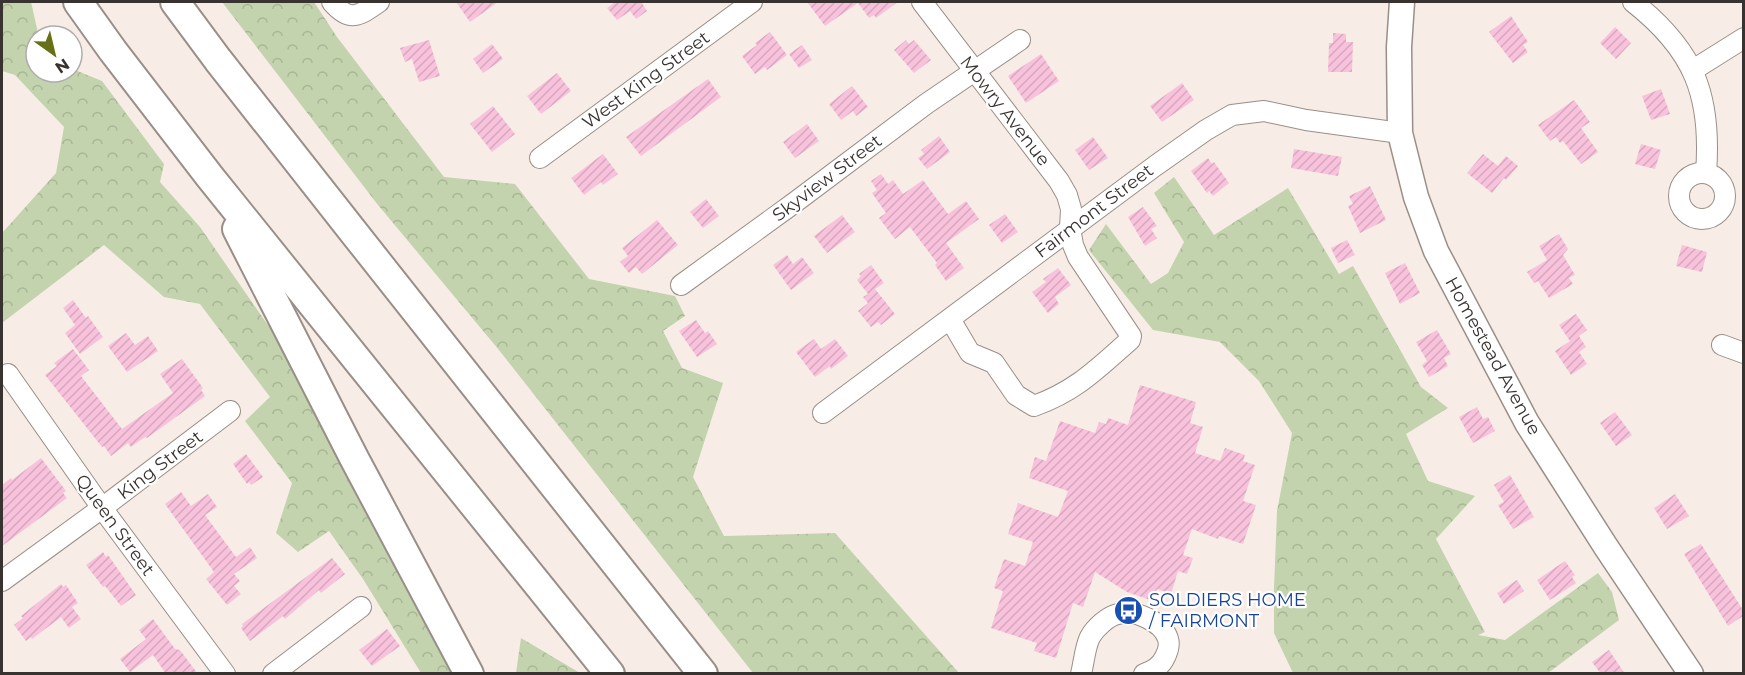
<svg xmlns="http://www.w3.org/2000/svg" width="1745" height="675" viewBox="0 0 1745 675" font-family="Montserrat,sans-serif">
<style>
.forest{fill:url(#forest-crowns)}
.building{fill:url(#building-hatch)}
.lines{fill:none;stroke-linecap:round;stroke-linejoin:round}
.minor-casing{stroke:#998f88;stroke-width:22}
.major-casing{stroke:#998f88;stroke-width:27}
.highway-casing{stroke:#998f88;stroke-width:32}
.minor{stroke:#fff;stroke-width:20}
.major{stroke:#fff;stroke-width:24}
.highway{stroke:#fff;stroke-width:28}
.labels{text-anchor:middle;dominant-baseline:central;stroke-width:4.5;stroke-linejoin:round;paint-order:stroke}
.street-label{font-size:18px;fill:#383330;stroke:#fff}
.transit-label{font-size:18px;fill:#164399;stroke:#fff;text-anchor:start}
</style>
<defs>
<pattern id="forest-crowns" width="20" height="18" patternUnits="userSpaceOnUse" patternTransform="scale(1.5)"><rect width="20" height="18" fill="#c2d3ad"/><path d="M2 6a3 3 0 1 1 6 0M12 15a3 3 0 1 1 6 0" fill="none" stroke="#a7b695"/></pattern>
<pattern id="building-hatch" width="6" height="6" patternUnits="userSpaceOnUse" patternTransform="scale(1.5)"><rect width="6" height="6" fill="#f9c2dc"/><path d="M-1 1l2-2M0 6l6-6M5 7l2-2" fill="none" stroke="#d6a7bd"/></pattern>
</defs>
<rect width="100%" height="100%" fill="#f8ede6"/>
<g class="forest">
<path d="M2 2H31L38 33 41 36H36V72H72V67L75 70 102 81 164 164 160 182 200 227 290 357 454 673H421L363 579 329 531 298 552 276 533 292 483 245 421 270 397 200 304 164 297 104 245 2 323V233L56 173 64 127 15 75 2 71Z"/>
<path d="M222 2H314L337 37 444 177 515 184 589 279 675 296 685 316 663 331 682 368 723 383 693 477 724 536 835 533 959 673H753L499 350 378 205Z"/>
<path d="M1174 177 1214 235 1288 188 1339 274 1353 266 1421 387 1448 408 1406 434 1428 481 1475 496 1436 539 1485 632 1478 635 1505 640 1598 573 1612 592 1619 620 1548 673H1293L1274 633V588L1277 511 1292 433 1259 381 1220 342 1153 330 1089 250 1106 224 1151 284 1168 273 1184 242 1154 193Z"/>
<path d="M521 638 580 673H516Z"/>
</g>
<g class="building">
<path d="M456 2H498L470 22Z"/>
<path d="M615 2H643L642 3 647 11 636 19 630 11 617 20 607 8Z"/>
<path d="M807 2H898L876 18 874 15 869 18 858 3 825 26Z"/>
<path d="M1511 16 1528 42 1523 45 1528 52 1513 63 1489 32Z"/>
<path d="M1615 27 1631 43 1616 59 1600 43Z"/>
<path d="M770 32 787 55 767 70 765 67 755 74 742 56 757 45 755 43Z"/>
<path d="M1333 33 1346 34V42H1353L1352 72H1328L1329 43H1333Z"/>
<path d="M429 40 440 76 419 82 412 59 405 62 400 48Z"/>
<path d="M906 40 909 44 914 40 931 60 914 73 894 50Z"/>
<path d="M492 44 503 59 483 73 473 59Z"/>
<path d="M802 45 812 60 799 68 789 54Z"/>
<path d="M1041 54 1059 81 1026 103 1008 76Z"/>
<path d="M557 73 571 91 541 114 527 96Z"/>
<path d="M708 79 721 97 641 156 626 137Z"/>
<path d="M1182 83 1194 100 1162 122 1150 106Z"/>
<path d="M852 86 868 107 856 116 853 111 841 120 829 104Z"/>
<path d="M1661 89 1670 114 1651 120 1642 96Z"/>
<path d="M1574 100 1590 122 1581 128 1598 152 1581 164 1563 141 1560 143 1556 137 1550 141 1538 125Z"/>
<path d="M493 106 515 134 492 152 470 124Z"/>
<path d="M807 124 819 141 795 158 783 142Z"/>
<path d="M939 136 950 152 927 169 918 158 924 154 921 150Z"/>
<path d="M1093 137 1108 158 1089 170 1075 150Z"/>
<path d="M1641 144 1661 150 1655 169 1635 164Z"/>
<path d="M1294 149 1342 157 1338 176 1291 168Z"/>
<path d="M603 154 618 174 603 185 601 182 584 195 571 178Z"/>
<path d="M1483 154 1498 166 1506 156 1518 166 1506 180 1504 178 1492 193 1467 173Z"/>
<path d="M1208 158 1212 164 1214 162 1229 183 1213 196 1209 191 1207 193 1191 171Z"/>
<path d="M881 174 888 184 893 180 903 194 923 180 948 214 966 201 979 219 946 243 964 268 946 281 935 265 937 263 910 227 895 239 879 218 886 213 872 193 877 190 871 181Z"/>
<path d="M1370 186 1386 220 1360 233 1348 206 1353 204 1349 196Z"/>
<path d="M706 199 719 216 703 228 690 212Z"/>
<path d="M1143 207 1157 226 1151 229 1157 238 1145 246 1128 217Z"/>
<path d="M1005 214 1018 232 1002 243 989 225Z"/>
<path d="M842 215 855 232 827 253 814 236Z"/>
<path d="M657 220 678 245 642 274 636 267 629 273 620 262 628 256 622 248Z"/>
<path d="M1559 234 1568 249 1563 255 1575 275 1569 278 1573 284 1549 298 1538 281 1534 283 1527 272 1547 260 1539 246Z"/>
<path d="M1347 240 1355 255 1338 263 1331 248Z"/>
<path d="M1682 245 1707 252 1702 272 1676 266Z"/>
<path d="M787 255 793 264 802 257 814 273 791 290 773 265Z"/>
<path d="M1405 263 1420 293 1400 304 1385 273Z"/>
<path d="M871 265 884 283 875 289 895 314 881 325 878 322 871 327 858 311 868 303 863 297 868 294 857 280 861 276 859 274Z"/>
<path d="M1058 268 1071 285 1055 297 1059 304 1048 313 1032 292 1046 282 1043 279Z"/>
<path d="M73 300 86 318 88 316 103 337 80 354 65 333 75 325 63 308Z"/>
<path d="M1576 314 1587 330 1579 336 1586 347 1579 352 1587 364 1571 375 1555 351 1570 341 1559 325Z"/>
<path d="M696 320 705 333 708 331 717 344 697 357 679 331Z"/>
<path d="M1437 330 1451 354 1444 358 1448 366 1429 377 1422 365 1427 361 1416 342Z"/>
<path d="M126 333 135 345 148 336 158 351 127 372 108 346Z"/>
<path d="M814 339 821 349 835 339 848 356 831 369 830 366 815 377 796 352Z"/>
<path d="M73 349 89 370 81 376 122 429 173 393 160 374 182 359 203 388 201 390 205 396 147 438 145 437 131 447 128 443 111 456 104 446 102 447 45 375 57 366 54 363Z"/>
<path d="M1140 385 1196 402 1190 423 1203 427 1195 453 1220 461 1225 448 1245 455 1243 461 1255 465 1243 501 1256 505 1243 544 1219 536 1218 539 1192 529 1183 555 1193 558 1187 574 1178 571 1171 594 1157 589 1153 601 1127 592 1095 572 1083 607 1073 603 1056 658 1034 651 1037 643 991 628 1003 591 994 588 1004 559 1025 566 1033 542 1008 534 1018 503 1058 517 1068 491 1029 478 1035 457 1046 461 1060 421 1095 433 1099 422 1106 424 1108 418 1128 425Z"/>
<path d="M1477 407 1483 419 1488 417 1495 431 1473 443 1459 417Z"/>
<path d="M1615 412 1632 435 1616 446 1600 423Z"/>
<path d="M246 454 263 477 251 485 249 482 247 484 233 464Z"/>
<path d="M41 458 66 491 63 493 67 498 2 546V485L11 478 12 480Z"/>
<path d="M1510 475 1534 517 1513 529 1498 505 1504 502 1494 485Z"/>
<path d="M181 492 191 506 208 494 217 507 205 515 236 557 250 547 257 558 234 574 240 581 234 586 241 594 227 605 206 579 214 572 165 504Z"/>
<path d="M1675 494 1689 516 1667 529 1654 508Z"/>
<path d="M1701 544 1743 610V616L1728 626 1684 554Z"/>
<path d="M103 552 106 557 108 555 136 595 121 606 105 586 103 587 86 565Z"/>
<path d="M332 558 345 574 321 593 319 590 285 619 283 616 250 641 241 628 243 626 242 624Z"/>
<path d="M1565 561 1575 575 1572 577 1576 583 1550 600 1537 580Z"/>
<path d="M1517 580 1524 591 1504 604 1497 593Z"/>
<path d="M61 584 63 587 66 585 78 603 72 607 81 619 69 628 61 617 32 639 31 637 26 641 14 625 23 618 21 616Z"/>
<path d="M153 619 175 649 180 650 198 674H166L153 655 130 672 120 659 146 639 139 630Z"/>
<path d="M387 629 400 646 372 666 359 650Z"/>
<path d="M1609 650 1625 674H1601L1592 662Z"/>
</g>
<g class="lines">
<defs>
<g id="minor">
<path d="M332 2C350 23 359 16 379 2"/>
<path d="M922 2 1059 181 1067 195 1071 209 1070 228 1073 245 1078 257 1131 336 1130 340C1097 369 1076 391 1034 406L1016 395 994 363 970 353 950 319"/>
<path d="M1633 2C1694 50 1712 95 1706 173"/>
<path d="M1693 70 1744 38"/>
<path d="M540 158 752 2"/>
<circle cx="1702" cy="196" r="23"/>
<path d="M681 285 794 203 926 104 1020 40"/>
<path d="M1722 345 1744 353"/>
<path d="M8 374 102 508 225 674"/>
<path d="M823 413 1155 166 1206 130 1232 115 1264 111 1306 120 1400 133"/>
<path d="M2 581 102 508 230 411"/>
<path d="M273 674 361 607"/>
<path d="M1081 674C1084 662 1085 647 1090 637 1095 628 1108 616 1118 614 1135 609 1163 622 1168 639 1170 645 1168 651 1165 657 1161 666 1153 671 1144 674"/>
</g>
<path id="major" d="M1402 2 1399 47 1400 133 1416 197 1436 251 1527 423 1606 547 1691 674"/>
<g id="highway">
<path d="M78 2 113 51 210 177 610 674"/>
<path d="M175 2 218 60 355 234 703 674"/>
<path d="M237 229 354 458 469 674"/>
</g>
</defs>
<use href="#minor" class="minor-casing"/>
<use href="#major" class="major-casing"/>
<use href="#highway" class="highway-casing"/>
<use href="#minor" class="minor"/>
<use href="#major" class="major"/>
<use href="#highway" class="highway"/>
</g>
<defs>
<symbol id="bus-disc" viewBox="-11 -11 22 22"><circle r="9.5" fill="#1a4fb4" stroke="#fff"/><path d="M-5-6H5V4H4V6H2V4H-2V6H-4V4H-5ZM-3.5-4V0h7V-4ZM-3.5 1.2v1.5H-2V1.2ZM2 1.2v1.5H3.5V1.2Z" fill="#fff"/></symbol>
</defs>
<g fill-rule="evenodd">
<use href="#bus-disc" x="1112" y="594" width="33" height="33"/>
</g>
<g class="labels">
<g class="street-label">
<text transform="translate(646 80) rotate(-36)">West King Street</text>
<text transform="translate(1005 111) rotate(52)">Mowry Avenue</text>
<text transform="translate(827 178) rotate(-37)">Skyview Street</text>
<text transform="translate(1094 211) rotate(-37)">Fairmont Street</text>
<text transform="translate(1493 356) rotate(61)">Homestead Avenue</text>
<text transform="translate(160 465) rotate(-37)">King Street</text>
<text transform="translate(115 525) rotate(54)">Queen Street</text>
</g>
<g class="transit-label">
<text x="1149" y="600">SOLDIERS HOME<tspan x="1149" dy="21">/ FAIRMONT</tspan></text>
</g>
</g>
<rect width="1745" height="675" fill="none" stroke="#383330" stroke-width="6"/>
<g transform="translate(54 54) rotate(146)"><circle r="28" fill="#ffffff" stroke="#afadac" stroke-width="1.5"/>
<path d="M0-4.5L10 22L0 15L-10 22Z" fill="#677017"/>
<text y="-9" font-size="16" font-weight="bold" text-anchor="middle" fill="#383330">N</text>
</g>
</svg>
